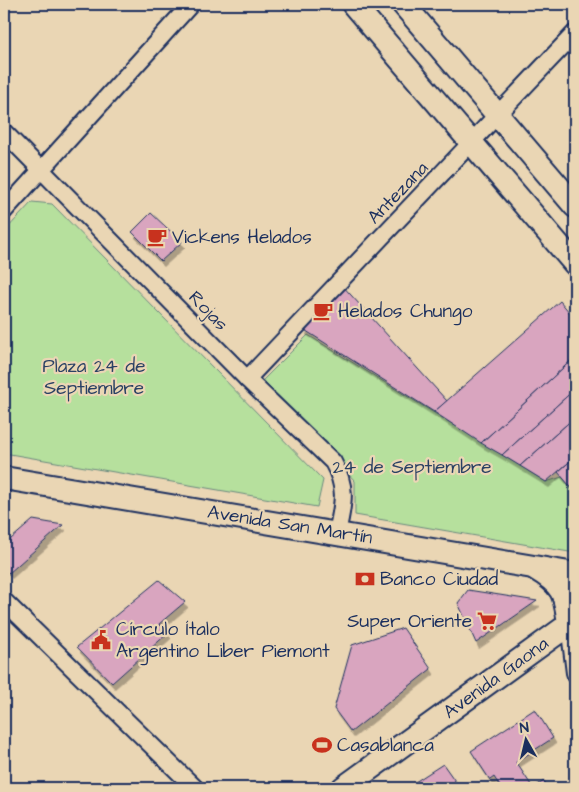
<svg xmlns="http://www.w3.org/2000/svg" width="579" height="792" viewBox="0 0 579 792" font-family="'Architects Daughter',sans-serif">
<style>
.green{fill:#b6e09d;stroke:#68887e}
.building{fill:#d9a5bf;stroke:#1b2f5e;filter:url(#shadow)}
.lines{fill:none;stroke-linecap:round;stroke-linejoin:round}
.minor-casing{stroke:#1b2f5e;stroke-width:20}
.secondary-casing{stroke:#1b2f5e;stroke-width:26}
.minor{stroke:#ead6b4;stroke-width:16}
.secondary{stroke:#ead6b4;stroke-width:22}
.labels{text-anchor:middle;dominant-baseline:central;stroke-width:4.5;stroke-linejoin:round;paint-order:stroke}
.street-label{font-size:19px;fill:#1b2f5e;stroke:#ead6b4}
.poi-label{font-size:19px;fill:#1b2f5e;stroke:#ead6b4;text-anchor:start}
.park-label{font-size:19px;fill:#2a4164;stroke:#ead6b4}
</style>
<defs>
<filter id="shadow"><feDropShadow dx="3" dy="5.5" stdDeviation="0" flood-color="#0004"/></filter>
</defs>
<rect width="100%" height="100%" fill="#ead6b4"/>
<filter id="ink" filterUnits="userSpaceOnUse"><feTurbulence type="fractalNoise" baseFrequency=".02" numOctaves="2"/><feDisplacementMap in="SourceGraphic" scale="10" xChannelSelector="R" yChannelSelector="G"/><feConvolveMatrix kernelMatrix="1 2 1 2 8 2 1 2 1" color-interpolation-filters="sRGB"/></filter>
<g filter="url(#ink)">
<g class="green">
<path d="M32 202 52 204 323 480 317 507 4 453V232Z"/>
<path d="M308 335 546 482 562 477 575 492V553L355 515V481L262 381Z"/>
</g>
<g class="building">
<path d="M151 213 182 242 161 261 132 232Z"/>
<path d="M341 284 447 401 434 412 303 329Z"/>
<path d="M560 301 575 319V357L481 443 434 412Z"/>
<path d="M575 357V389L502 455 481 443Z"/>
<path d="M575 389V417L520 466 502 455Z"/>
<path d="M575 417V457L546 482 520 466Z"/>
<path d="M575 457V492L558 472Z"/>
<path d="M33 520 63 525 9 573 4 568V545Z"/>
<path d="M159 580 185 602 159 624 168 633 112 683 77 647Z"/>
<path d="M468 590 537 601 476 643 458 603Z"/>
<path d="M403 628 431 669 351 732 334 709 352 645Z"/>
<path d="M535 709 553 738 516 762 533 788H501L494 777 490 780 471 751Z"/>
<path d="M443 764 460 788H415L412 784Z"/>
<path d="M544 781 549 788H533Z"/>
</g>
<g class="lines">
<defs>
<g id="minor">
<path d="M4 132 247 379 333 462C348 489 343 504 337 533"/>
<path d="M4 211 191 4"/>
<path d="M247 379 575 33"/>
<path d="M4 601 195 788"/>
<path d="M569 624 575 673"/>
</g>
<g id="secondary">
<path d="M353 4 575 264"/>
<path d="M403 4 575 206"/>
<path d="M4 478 575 574"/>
<path d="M536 569C563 585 565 593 569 624"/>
<path d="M343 788 575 620"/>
</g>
</defs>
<use href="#minor" class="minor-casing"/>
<use href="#secondary" class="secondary-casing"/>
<use href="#minor" class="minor"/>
<use href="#secondary" class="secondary"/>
</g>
</g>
<defs>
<symbol id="cafe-bare" viewBox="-9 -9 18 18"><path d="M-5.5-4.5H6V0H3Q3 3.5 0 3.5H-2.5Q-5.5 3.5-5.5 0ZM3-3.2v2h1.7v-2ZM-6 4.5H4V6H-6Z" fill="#c8321e" stroke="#ead6b4" stroke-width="2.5" paint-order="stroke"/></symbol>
<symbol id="bank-bare" viewBox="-9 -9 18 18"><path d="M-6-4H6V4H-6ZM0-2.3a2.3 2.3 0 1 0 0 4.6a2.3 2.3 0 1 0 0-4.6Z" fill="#c8321e" stroke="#ead6b4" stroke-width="2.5" paint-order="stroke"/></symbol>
<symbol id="supermarket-bare" viewBox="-9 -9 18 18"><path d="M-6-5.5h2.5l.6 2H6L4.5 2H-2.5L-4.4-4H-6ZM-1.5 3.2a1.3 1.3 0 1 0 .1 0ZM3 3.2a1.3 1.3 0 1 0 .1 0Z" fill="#c8321e" stroke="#ead6b4" stroke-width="2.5" paint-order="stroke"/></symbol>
<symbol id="civic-bare" viewBox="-9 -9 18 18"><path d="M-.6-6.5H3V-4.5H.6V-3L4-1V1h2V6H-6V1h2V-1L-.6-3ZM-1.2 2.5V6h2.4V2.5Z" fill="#c8321e" stroke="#ead6b4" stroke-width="2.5" paint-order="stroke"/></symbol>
<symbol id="stadium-bare" viewBox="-9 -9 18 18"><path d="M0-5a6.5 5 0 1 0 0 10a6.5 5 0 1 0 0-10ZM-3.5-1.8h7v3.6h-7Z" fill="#c8321e" stroke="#ead6b4" stroke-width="2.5" paint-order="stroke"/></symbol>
</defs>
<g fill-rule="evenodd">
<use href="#cafe-bare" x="143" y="223" width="28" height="28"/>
<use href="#cafe-bare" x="309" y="297" width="28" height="28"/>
<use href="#bank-bare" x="351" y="565" width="28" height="28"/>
<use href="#supermarket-bare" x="473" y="607" width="28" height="28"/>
<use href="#civic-bare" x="87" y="626" width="28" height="28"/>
<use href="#stadium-bare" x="308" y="731" width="28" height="28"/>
</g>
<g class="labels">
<g class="street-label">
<text transform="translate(398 193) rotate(-46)">Antezana</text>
<text transform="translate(208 311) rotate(46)">Rojas</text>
<text transform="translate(290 525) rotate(9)">Avenida San Martín</text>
<text transform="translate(496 678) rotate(-36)">Avenida Gaona</text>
</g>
<g class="poi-label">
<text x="172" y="237">Vickens Helados</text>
<text x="338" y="311">Helados Chungo</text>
<text x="380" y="579">Banco Ciudad</text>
<text x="472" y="621" text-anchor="end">Super Oriente</text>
<text x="116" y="629">Círculo Ítalo<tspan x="116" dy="22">Argentino Liber Piemont</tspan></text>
<text x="337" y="745">Casablanca</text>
</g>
<g class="park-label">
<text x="94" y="366">Plaza 24 de<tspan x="94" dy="22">Septiembre</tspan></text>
<text x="412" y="467">24 de Septiembre</text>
</g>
</g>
<rect width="579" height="792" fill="none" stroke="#ead6b4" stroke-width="20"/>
<rect x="10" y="10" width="559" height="772" fill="none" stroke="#1b2f5e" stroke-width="2" filter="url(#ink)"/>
<g transform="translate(526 740) rotate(352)" stroke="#ead6b4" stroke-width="4" paint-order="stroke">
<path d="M0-4L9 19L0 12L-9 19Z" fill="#1b2f5e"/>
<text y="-8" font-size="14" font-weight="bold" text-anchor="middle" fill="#1b2f5e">N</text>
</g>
</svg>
